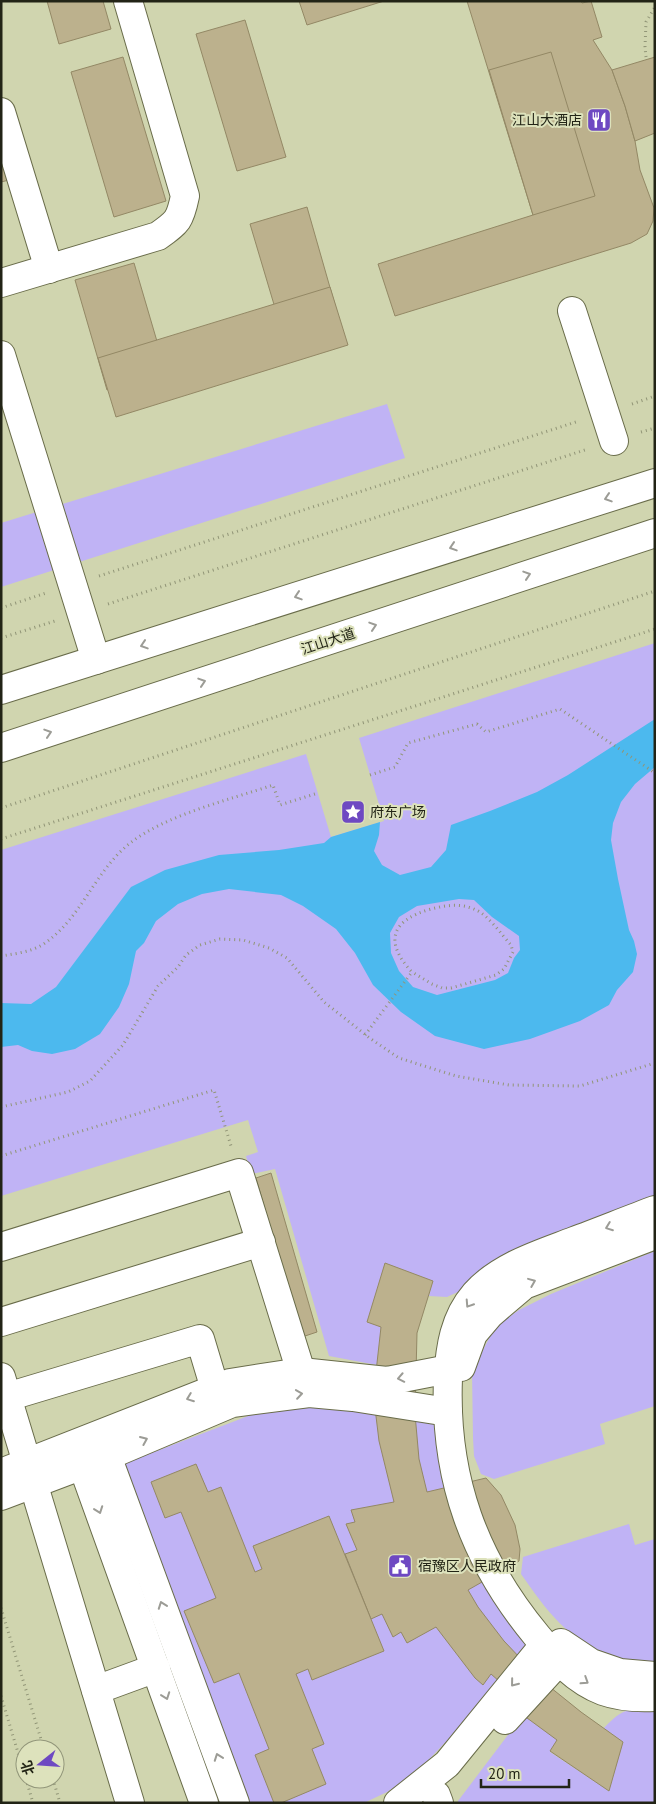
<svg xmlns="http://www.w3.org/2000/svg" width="656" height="1804" viewBox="0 0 656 1804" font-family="'PT Sans','Noto Sans SC',sans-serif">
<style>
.green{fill:#c0b3f5}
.water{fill:#4cb9ee;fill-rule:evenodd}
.building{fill:#bcb18d;stroke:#938865}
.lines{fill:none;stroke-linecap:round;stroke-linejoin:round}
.minor-casing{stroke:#696c4a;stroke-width:30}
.major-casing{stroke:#696c4a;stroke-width:30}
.path{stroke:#919577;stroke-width:3;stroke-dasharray:1 4;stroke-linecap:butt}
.minor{stroke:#fff;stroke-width:28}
.major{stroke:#fff;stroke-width:28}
.oneway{stroke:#9c9c96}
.labels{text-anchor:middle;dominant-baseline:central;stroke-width:4;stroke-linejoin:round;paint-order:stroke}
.poi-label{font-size:14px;fill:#222416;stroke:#dde2bc;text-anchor:start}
.street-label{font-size:14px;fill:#222416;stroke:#dde2bc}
</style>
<rect width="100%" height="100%" fill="#d0d5af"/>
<g class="green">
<path d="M387 404 405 458 1 587V523Z"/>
<path d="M655 643V1200L447 1297 429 1296 433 1281 385 1263 367 1322 381 1327 377 1365 329 1356 275 1169 251 1174 246 1156 258 1152 248 1120 1 1196V850L306 754 331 837 384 821 359 738Z"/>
<path d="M655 1251V1406L600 1424 605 1444 494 1479 481 1474 474 1456 473 1438 472 1371 495 1327 519 1310 551 1294Z"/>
<path d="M319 1402 430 1415 529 1645V1655L416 1773 387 1792 364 1803H246L120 1465 256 1413Z"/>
<path d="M629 1524 635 1545 655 1539V1662C642 1660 625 1661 613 1656 568 1641 547 1611 521 1574L523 1557Z"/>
<path d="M655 1709V1803H458V1801L523 1715 557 1740 550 1752 609 1791 623 1742 604 1728C624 1707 627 1710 655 1709Z"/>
</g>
<path class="water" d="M655 719V767L635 784 621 802 613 823 611 840 618 879 629 930 634 941 637 954 633 972 617 990 609 1005 580 1021 530 1039 484 1049 435 1036 401 1012 373 985 355 953 336 929 303 906 281 895 229 889 202 894 178 904 156 921 144 943 136 951 129 984 119 1007 100 1034 75 1049 52 1054 32 1051 18 1045 1 1047V1003L31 1004 56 987 131 887 165 870 219 855 279 850 324 843 331 837 380 822 379 835 374 851 382 865 400 875 431 867 446 850 451 825 490 811 537 792 568 775ZM459 899 474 900 492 917 519 936 520 950 514 958 508 973 495 980 437 995 413 987 399 971 391 953 390 933 399 917 417 906Z"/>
<g class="building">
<path d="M47 1H103L111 29 59 44Z"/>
<path d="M299 1H384L307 25Z"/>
<path d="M467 1H581L582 3 591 1 602 37 593 40 612 70 625 106 635 141 640 170 654 208 653 221 647 234 631 243 395 316 378 264 533 215Z"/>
<path d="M245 20 286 157 237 171 196 34Z"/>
<path d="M551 52 595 196 533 215 489 70Z"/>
<path d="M123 57 166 201 114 217 71 72Z"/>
<path d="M655 57V133L635 141 625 106 612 70Z"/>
<path d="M1 153 9 180 1 182Z"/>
<path d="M307 207 337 312 281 328 250 224Z"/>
<path d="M134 263 166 372 107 390 75 280Z"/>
<path d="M330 287 348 345 116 417 98 358Z"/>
<path d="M271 1173 317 1332 302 1337 256 1178Z"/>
<path d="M385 1263 433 1281 417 1333 415 1414 419 1459 427 1492 486 1478 501 1495 515 1525 520 1549 519 1561 468 1590 478 1607 504 1641 540 1679 581 1712 623 1742 609 1791 550 1751 557 1740 523 1715 528 1707 491 1674 483 1685 475 1678 436 1627 407 1643 401 1632 393 1637 382 1614 371 1619 345 1554 357 1550 346 1524 355 1522 351 1510 394 1502 379 1441 375 1408V1381L381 1327 367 1322Z"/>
<path d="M196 1464 208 1492 221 1487 255 1572 262 1569 253 1546 329 1516 384 1651 312 1680 308 1669 296 1674 324 1744 312 1749 326 1784 281 1803H274L255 1755 269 1749 239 1673 214 1683 184 1611 216 1598 181 1512 165 1518 151 1482Z"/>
</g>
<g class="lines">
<defs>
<g id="minor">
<path d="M1 112 49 269"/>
<path d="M1 283 158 236C178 222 180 220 185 196L128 1"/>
<path d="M572 311 614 441"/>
<path d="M1 355 96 660"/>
<path d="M655 1210C628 1220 601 1231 574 1241 540 1254 500 1266 475 1294 454 1318 450 1348 448 1378 444 1478 474 1560 537 1636 554 1657 576 1681 603 1691 620 1697 637 1698 655 1697"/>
<path d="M1 1247 239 1173 301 1372"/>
<path d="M1 1322 261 1242"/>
<path d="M461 1367 473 1334 490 1314 524 1285 655 1235"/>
<path d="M1 1377 130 1803"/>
<path d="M7 1397 200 1339 215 1389"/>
<path d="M107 1456 235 1803"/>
<path d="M82 1464 204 1803"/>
<path d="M1 1473 230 1383 301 1372 387 1381 449 1369"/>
<path d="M1 1496 107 1456 232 1403 309 1393 353 1397 448 1412"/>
<path d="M561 1643 591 1663 620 1673 655 1676"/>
<path d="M96 1690 156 1668"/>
<path d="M505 1720 559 1661"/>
<path d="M436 1795 439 1803"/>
<path d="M398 1803 447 1764 544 1645"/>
</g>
<g id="major">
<path d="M1 690 655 483"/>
<path d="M1 748 655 533"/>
</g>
</defs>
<use href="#minor" class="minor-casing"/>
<use href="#major" class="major-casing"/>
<g class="path">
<path d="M646 57 645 47 646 22 655 7"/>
<path d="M632 404 655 396"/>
<path d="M641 432 655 428"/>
<path d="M99 576 579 421"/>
<path d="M108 604 588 449"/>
<path d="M1 608 46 593"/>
<path d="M1 638 55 621"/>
<path d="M370 775 395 767 408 743 477 724 486 732 560 709 655 773"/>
<path d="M1 808 655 591"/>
<path d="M1 839 655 629"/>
<path d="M1 956C14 954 30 952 42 945 81 920 94 872 129 844 165 815 229 800 273 785L280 805 318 793"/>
<path d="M365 1035 412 972C383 941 392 920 431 909 446 905 462 903 476 910 488 915 502 935 511 945L513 952 504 969 496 975 451 988H442L432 984 412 972"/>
<path d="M1 1107 68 1092 90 1081 123 1045 158 986 178 967 186 955 200 945 220 939 243 940 269 948 287 958 324 1002 371 1039 399 1058 456 1076 509 1085 580 1086 655 1063"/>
<path d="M1 1156 214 1090 231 1146"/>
<path d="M1 1608 44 1749"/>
<path d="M1 1696 25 1776"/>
<path d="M26 1779 33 1803"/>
<path d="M53 1779 60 1803"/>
</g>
<use href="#minor" class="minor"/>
<use href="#major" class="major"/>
</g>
<defs><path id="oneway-chevron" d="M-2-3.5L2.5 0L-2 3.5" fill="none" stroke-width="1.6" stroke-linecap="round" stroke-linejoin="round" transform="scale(1.25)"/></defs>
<g class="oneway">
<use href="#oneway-chevron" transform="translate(608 498) rotate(162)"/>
<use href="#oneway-chevron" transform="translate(453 547) rotate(162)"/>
<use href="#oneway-chevron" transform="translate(527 575) rotate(-18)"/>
<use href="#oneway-chevron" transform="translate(298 596) rotate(162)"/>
<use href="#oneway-chevron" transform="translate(373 626) rotate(-18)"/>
<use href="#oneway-chevron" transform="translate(144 645) rotate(162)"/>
<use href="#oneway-chevron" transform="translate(202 682) rotate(-18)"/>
<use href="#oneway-chevron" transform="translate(48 733) rotate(-18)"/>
<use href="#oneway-chevron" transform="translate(609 1227) rotate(159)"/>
<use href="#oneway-chevron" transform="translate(532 1282) rotate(-22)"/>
<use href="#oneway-chevron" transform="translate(469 1304) rotate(123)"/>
<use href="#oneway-chevron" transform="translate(401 1378) rotate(169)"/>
<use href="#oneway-chevron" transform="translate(299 1394) rotate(-8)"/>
<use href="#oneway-chevron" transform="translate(190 1398) rotate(159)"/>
<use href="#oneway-chevron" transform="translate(144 1440) rotate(-23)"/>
<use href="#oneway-chevron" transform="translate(99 1510) rotate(70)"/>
<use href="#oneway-chevron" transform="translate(162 1605) rotate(-110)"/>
<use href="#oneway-chevron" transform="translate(585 1681) rotate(33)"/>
<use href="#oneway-chevron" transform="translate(514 1683) rotate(129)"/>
<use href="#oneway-chevron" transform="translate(166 1696) rotate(70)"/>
<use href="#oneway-chevron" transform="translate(218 1757) rotate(-110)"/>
</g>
<defs>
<symbol id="restaurant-square" viewBox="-11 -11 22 22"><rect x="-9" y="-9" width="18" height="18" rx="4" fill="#6e49c2" stroke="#dde2bc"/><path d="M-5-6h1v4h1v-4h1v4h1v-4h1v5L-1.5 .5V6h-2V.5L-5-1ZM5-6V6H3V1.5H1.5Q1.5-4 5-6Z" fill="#fff"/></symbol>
<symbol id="sight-square" viewBox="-11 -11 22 22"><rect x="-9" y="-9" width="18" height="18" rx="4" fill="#6e49c2" stroke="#dde2bc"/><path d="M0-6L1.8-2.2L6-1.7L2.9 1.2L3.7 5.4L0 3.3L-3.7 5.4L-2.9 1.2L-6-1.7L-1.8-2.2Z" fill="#fff"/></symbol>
<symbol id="civic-square" viewBox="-11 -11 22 22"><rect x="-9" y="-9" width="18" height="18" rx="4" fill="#6e49c2" stroke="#dde2bc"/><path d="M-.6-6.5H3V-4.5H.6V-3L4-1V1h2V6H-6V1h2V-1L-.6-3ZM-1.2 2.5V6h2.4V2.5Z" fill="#fff"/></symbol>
</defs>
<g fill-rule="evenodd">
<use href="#restaurant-square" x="585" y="106" width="28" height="28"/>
<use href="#sight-square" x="339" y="798" width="28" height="28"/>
<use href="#civic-square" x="386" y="1552" width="28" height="28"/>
</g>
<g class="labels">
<g class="poi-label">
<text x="582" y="120" text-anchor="end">江山大酒店</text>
<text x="370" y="812">府东广场</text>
<text x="418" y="1566">宿豫区人民政府</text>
</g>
<g class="street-label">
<text transform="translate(328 641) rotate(-18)">江山大道</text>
</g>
</g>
<rect width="656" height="1804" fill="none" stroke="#222416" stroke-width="5"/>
<g transform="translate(40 1764) rotate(253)"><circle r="24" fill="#dde2bc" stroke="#92967a"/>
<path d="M0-4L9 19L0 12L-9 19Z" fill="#6e49c2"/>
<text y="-8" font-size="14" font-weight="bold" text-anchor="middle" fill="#222416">北</text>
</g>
<path d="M481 1779v8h88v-8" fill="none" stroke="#222416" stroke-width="2.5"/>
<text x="488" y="1779" font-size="15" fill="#222416" stroke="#dde2bc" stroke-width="4" paint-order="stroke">20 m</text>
</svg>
